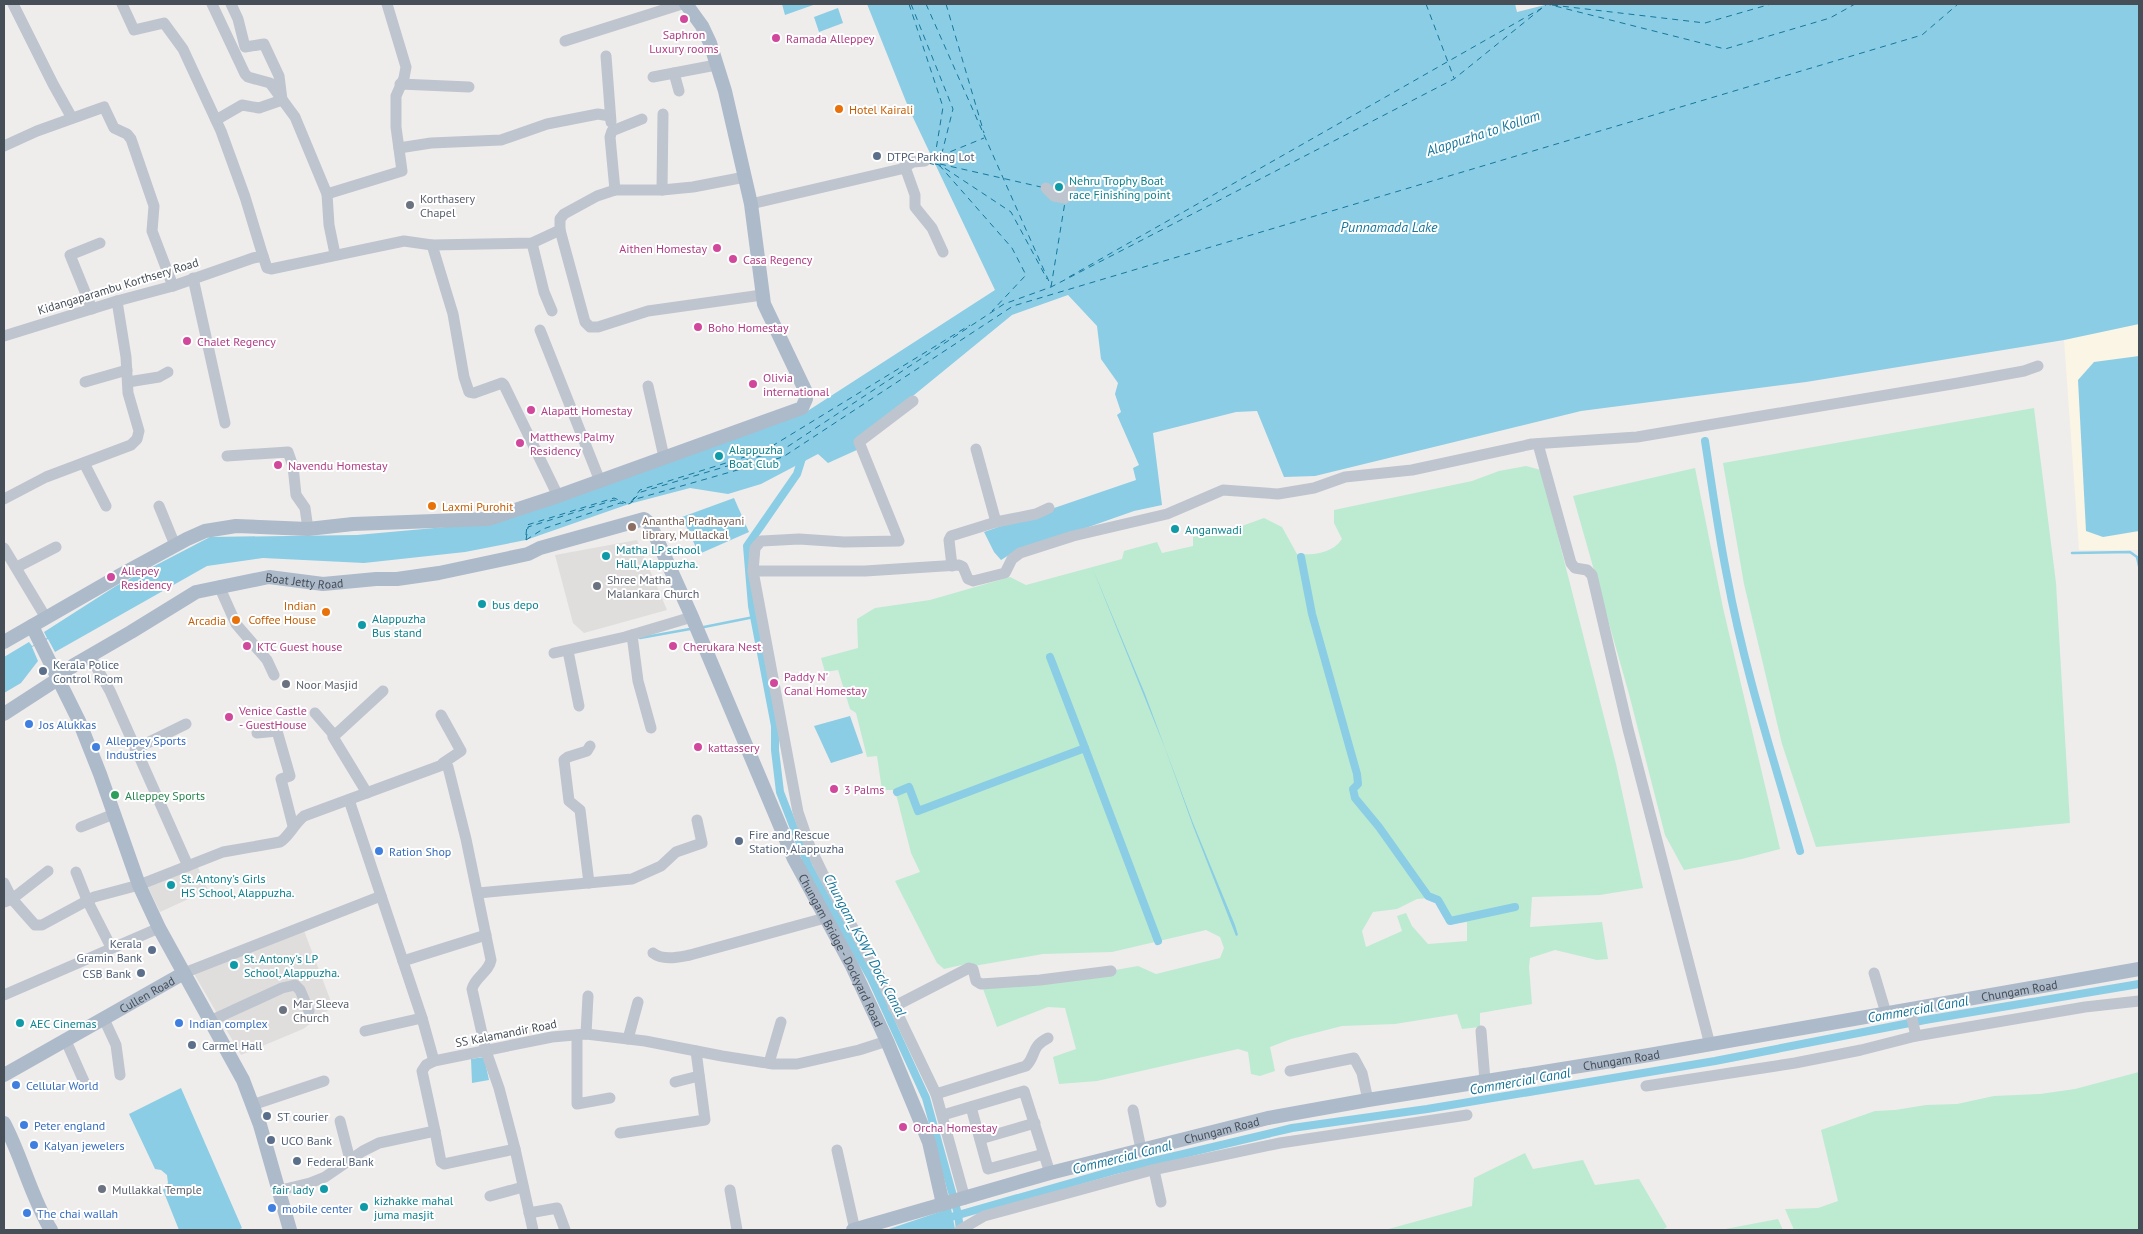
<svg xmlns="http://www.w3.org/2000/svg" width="2143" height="1234" viewBox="0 0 2143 1234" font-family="'PT Sans',sans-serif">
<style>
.commercial{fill:#faf5e5}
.education{fill:#e0dddd}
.green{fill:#bcebd1;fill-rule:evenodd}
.water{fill:#8bcde5}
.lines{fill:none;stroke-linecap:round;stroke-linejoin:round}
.stream{stroke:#8bcde5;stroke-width:2.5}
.canal{stroke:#8bcde5;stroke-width:8}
.ferry{stroke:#15779c;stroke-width:1;stroke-dasharray:6 5;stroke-linecap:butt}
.minor{stroke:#bec5ce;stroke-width:11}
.major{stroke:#adbaca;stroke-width:14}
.hotel-dot{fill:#d1479c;stroke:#fff;stroke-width:2}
.food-dot{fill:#e8710a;stroke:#fff;stroke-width:2}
.service-dot{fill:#5c6f8a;stroke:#fff;stroke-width:2}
.culture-dot{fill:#0f9aa8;stroke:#fff;stroke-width:2}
.worship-dot{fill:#6b7280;stroke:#fff;stroke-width:2}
.education-dot{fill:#8d6e63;stroke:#fff;stroke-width:2}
.shop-dot{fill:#3f7fe0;stroke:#fff;stroke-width:2}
.leisure-dot{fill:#2e9e5b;stroke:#fff;stroke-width:2}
.labels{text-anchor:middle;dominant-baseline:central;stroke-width:4;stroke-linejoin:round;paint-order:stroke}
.hotel-label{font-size:12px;fill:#b23c85;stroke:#fff;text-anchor:start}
.food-label{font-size:12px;fill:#c56008;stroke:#fff;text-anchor:start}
.service-label{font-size:12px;fill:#4e5e75;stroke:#fff;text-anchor:start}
.culture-label{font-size:12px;fill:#0d838f;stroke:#fff;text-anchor:start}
.worship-label{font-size:12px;fill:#5b616d;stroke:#fff;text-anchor:start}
.street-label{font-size:12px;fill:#464e58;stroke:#fff}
.education-label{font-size:12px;fill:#785e54;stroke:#fff;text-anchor:start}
.shop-label{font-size:12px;fill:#366cbe;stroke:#fff;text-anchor:start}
.leisure-label{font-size:12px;fill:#27864d;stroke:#fff;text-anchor:start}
.water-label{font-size:14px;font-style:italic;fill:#15779c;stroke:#fff}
</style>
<rect width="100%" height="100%" fill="#efecec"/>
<path class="commercial" d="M2139 324V550H2079L2064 340Z"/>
<g class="education">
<path d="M637 540 667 610 584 633 573 623 555 555Z"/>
<path d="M197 865 208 890 160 912 148 887Z"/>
<path d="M303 928 333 1007 303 1029 241 1055 193 972Z"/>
</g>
<g class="green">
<path d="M2034 408 2056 583 2070 823 1816 847 1782 744 1744 584 1723 463Z"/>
<path d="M1526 466 1541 470 1616 764 1643 888 1600 895 1532 897 1530 927 1602 922 1608 959 1597 960 1555 950 1530 958 1529 967 1532 1004 1480 1013V1027L1462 1029 1457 1014 1395 1024 1342 1026 1291 1039 1270 1047 1275 1071 1260 1076 1251 1074 1248 1052 1238 1049 1097 1081 1059 1084 1053 1057 1076 1049 1065 1008 1048 1007 997 1027 982 986 1075 977 1138 966 1156 974 1220 958 1224 948 1220 937 1206 930 1112 952 1043 954 974 966 966 964 944 969 937 963 895 881 920 872 911 853 895 790H882L877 756 867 757 856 713 850 709 838 670 825 672 821 658 858 648 857 619 875 608 930 600 1010 577 1026 585 1122 559 1124 551 1157 542 1162 553 1193 546V537L1228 531 1264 518 1282 527 1297 554C1313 555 1332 554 1342 539L1334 523V510L1472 481 1499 471ZM1441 897 1450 924 1467 922V941L1428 944 1412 926 1406 913 1397 916 1402 931 1366 947 1362 931 1373 912 1397 909 1417 899Z"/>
<path d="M1695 468 1723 608 1780 849 1742 859 1684 870 1665 835 1629 694 1573 496Z"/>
<path d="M2139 1072V1230H1794L1785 1209 1818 1208 1838 1201 1821 1130 1875 1111 1895 1110 1926 1105 1957 1104 1994 1096 2040 1094 2075 1089Z"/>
<path d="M1525 1153 1533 1169 1583 1160 1595 1185 1639 1179 1667 1227 1662 1230H1385L1472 1206 1474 1178Z"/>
<path d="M1778 1219 1783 1230H1720Z"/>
</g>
<g class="water">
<path d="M782 4H816L785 15Z"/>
<path d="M867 4H1515L1517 12 1549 4H2139V324L2064 340 1806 382 1581 411 1315 476 1284 477 1257 411 1236 412 1153 433 1162 505 1134 511 1009 555 1001 560 994 552 984 532 1136 480 1133 468 1139 465 1117 415 1121 412 1115 394 1118 383 1101 359 1097 326 1068 295 1012 315 870 431 859 449 828 463 818 454 761 484 728 494 690 488 629 504 526 540 465 552 364 563 263 558 207 566 55 652 48 639 32 647 38 661 21 683 4 693V657L29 642 32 646 47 638 44 632 116 586 210 537 357 535 490 523 806 412 995 290 909 109Z"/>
<path d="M838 8 843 23 819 32 814 17Z"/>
<path d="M2139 356V531L2103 537 2086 531 2078 380 2094 362Z"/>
<path d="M734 498 749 532 699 554 682 517Z"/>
<path d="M1092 567 1145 694 1193 823 1235 925 1238 935 1236 936 1193 826 1165 748Z"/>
<path d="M850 716 863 753 831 763 814 726Z"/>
<path d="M484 1057 489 1080 472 1083 471 1059Z"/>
<path d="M181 1088 242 1228 238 1230H179L163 1190 168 1183 167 1175 161 1170 155 1169 129 1114Z"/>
<path d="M951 1208 955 1229 950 1230H886Z"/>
</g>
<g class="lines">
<g class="stream">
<path d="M2072 553 2130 552 2137 557 2139 566"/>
<path d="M704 627 754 617"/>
<path d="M640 638 690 629"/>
</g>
<g class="canal">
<path d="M1705 441C1712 486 1718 531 1727 576 1744 669 1774 760 1800 851"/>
<path d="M803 455 797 474 747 546 752 606 775 726V750L780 792 809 867 871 978 926 1098 958 1214 960 1230"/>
<path d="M1301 557 1312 614 1357 774 1358 784 1353 789 1355 798 1379 827 1428 896 1438 900 1450 921 1515 907"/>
<path d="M1085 748 1158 941"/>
<path d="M897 792 909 787 918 811 1085 748 1050 657"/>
<path d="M944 1219 1120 1169 1292 1128 1427 1109 1715 1061 1925 1020 2139 984"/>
</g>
<g class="ferry">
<path d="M909 4 943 107 935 156 929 159"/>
<path d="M911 4 953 109 942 153 937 156"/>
<path d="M926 4 1051 286"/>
<path d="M946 4 984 133"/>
<path d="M1426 4 1454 78"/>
<path d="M1552 5 1705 23 1771 4"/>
<path d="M930 160 984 138"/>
<path d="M928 163 940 166 1012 248 1026 275 992 311"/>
<path d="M935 164 940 165 1011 212 1047 279"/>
<path d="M940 164 1041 187"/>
<path d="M1069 277 1542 8"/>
<path d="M1051 287 1065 202"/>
<path d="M633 500 641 492 784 449 1004 304 1051 287 1454 79 1547 4 1725 49 1830 18 1855 4"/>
<path d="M631 502 640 490 764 451 970 325"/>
<path d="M526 535 527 525 614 498 626 503"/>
<path d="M526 540 543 529 620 503 629 504 636 499 783 457 1013 306 1922 35 1958 4"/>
<path d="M526 540 528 527 614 500 621 502"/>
</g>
<g class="minor">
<path d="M13 4 53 84 72 118"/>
<path d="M122 4 134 30 164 23 183 49 221 131 245 197 263 256"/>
<path d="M212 4 245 74 248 77 270 83 295 117 327 194 329 225 335 254"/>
<path d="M565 41 682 4"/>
<path d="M606 56 611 122"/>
<path d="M674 73 679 91"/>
<path d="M653 77 716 65"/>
<path d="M400 84 469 87"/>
<path d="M216 120 242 105 259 108 282 100 279 76 264 44 245 47 238 19 231 4"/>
<path d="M4 146 37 131 104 107 114 128 127 134 131 139 154 206 152 231 173 286"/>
<path d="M399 148 431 143 501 140 547 124 598 114 610 116"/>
<path d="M905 167 915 195V207L932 228 943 252"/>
<path d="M1046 188 1054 196 1065 198"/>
<path d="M615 190 610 137 612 131 642 119"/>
<path d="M662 190 663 114"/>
<path d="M327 194 402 171 396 127V96L404 78 406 67 387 4"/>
<path d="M1065 198 1072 185"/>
<path d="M751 204 901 169 913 162 925 161"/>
<path d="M560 230 585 322 590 327H598L648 311 762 295"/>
<path d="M532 243 544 292 552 311"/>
<path d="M432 245 453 314 464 377 469 392 474 393 502 383 504 385 558 496"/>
<path d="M193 278 225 423"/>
<path d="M92 309 70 255 100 243"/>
<path d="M540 330 600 481"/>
<path d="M4 336 117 301 173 286 253 258 263 256 267 268 271 269 404 241 432 245 532 243 560 230V219L564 214 597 196 615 190H662L693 187 745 177"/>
<path d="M85 382 127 370"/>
<path d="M128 382 159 377 168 372"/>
<path d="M648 386 664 457"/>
<path d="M913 401 859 442 899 541 844 542 799 539 761 541 755 548 753 571 798 812 810 847 823 874 878 973 936 1094 965 1199"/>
<path d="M1538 444 1571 563 1575 568 1587 570 1592 575 1628 729 1710 1045"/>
<path d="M976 449 996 522"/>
<path d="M227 456 288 452 293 466 296 495 305 508 308 529"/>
<path d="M84 463 106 506"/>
<path d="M4 499 46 477 131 445 137 439 139 431 128 393 126 357 117 301"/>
<path d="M159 506 175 545"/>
<path d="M4 548 46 618"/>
<path d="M952 566 949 540 951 536 996 522 1036 514 1049 508"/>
<path d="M17 567 56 547"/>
<path d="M753 571H865L959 565 963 567 968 579 973 581 1005 573 1012 559 1020 553 1073 536 1167 514 1223 490 1278 494 1314 488 1345 477 1412 470 1532 444 1637 437 1958 383 2024 371 2038 366"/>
<path d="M219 586 236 624 267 660 274 675"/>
<path d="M632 635 638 681 651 728"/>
<path d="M568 651 579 706"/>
<path d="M554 653 625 637 692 617"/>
<path d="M90 656 110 691 188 866"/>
<path d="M315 713 334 735"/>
<path d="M441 715 461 751 443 763"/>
<path d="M257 733 277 731 290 776 281 779 293 826"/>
<path d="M135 749 186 724"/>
<path d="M367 793 333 737 383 691"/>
<path d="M349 800 422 1018 434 1061"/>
<path d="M81 827 114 814"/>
<path d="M76 872 87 900 111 947"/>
<path d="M4 883 12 899 35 925H42L94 897 139 885 223 852 280 842C288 838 294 824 304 816L445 764 448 767 466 839 491 960C489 972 475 977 472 989L486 1051 499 1088 515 1149 533 1230"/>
<path d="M589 883 580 810 569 801 564 760 568 757 587 751 590 746"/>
<path d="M478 893 632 879 661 866 676 852 702 843 697 820"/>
<path d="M4 902 12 899 48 871"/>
<path d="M653 953C663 961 679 957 690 955L825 918"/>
<path d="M403 961 486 935"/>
<path d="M184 973 381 896"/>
<path d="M1874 973 1886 1013"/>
<path d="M4 995 159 928"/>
<path d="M893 1007 969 968 973 969 976 981 981 984 1040 980 1111 971"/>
<path d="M1910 1010 1916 1036"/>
<path d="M104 1019 116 1045 120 1075"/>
<path d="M210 1021 282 988 295 985 300 990 309 1011"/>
<path d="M365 1031 422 1018"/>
<path d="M1481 1031 1485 1081"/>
<path d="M586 1034 588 996"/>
<path d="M577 1035V1104L610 1098"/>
<path d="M628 1039 638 1002"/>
<path d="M66 1041 86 1086"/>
<path d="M769 1063 781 1022"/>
<path d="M1290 1071 1354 1058 1362 1073 1368 1100"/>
<path d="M675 1082 699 1076"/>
<path d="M1646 1086 1795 1063 1861 1050 1916 1036 2085 1007 2139 1001"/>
<path d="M936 1094 1026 1066C1037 1055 1030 1047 1048 1038"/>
<path d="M252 1105 324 1081"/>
<path d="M971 1107 988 1169 1044 1154"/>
<path d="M1133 1110 1141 1149"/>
<path d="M943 1115 1024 1091 1050 1173"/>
<path d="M340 1121 350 1160"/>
<path d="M435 1131 441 1162 444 1164 515 1149"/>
<path d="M620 1133 705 1120 696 1051"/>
<path d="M980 1139 1035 1123"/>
<path d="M837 1150 855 1230"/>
<path d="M1154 1170 1161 1202"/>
<path d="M730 1190 737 1230"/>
<path d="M277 1191 310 1183 325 1177 363 1151 379 1143 435 1131 422 1071 426 1065 434 1061 552 1037 586 1034 645 1041 722 1056 773 1064H797L859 1050 887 1041"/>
<path d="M490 1196 523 1187"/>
<path d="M529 1213 557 1208 565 1230"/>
<path d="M960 1230 984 1216 1152 1170 1280 1143 1467 1115"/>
</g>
<g class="major">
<path d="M32 626 79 721 100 774 139 885 159 928 243 1080 260 1125 290 1230"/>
<path d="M4 642 117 577 187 539 205 531 236 526 308 529 353 524 488 519 558 496 802 408 806 399 805 390 764 304 751 204 725 91 710 43 702 26 686 4"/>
<path id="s1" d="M4 714 58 679 74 665 131 632 196 592 269 577 323 584 376 579H397L439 573 528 554 540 548 644 519 650 524 692 617 794 859 852 966 887 1041 929 1142 943 1204"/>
<path id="s2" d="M4 1075 184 973"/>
<path d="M4 1123C22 1157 31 1197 51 1230"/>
<path id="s3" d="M853 1230 1050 1173 1268 1118 1368 1100 1649 1055 2139 969"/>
</g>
</g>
<g class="hotel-dot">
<circle cx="684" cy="19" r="5"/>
<circle cx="776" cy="38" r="5"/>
<circle cx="717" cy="248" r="5"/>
<circle cx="733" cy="259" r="5"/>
<circle cx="698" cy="327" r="5"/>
<circle cx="187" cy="341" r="5"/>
<circle cx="753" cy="384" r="5"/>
<circle cx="531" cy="410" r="5"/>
<circle cx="520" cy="443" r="5"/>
<circle cx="278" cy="465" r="5"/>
<circle cx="111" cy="577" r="5"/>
<circle cx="247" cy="646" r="5"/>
<circle cx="673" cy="646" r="5"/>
<circle cx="774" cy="683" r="5"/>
<circle cx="229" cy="717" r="5"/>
<circle cx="698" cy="747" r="5"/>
<circle cx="834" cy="789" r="5"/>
<circle cx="903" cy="1127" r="5"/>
</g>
<g class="food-dot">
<circle cx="839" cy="109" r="5"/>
<circle cx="432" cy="506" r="5"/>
<circle cx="326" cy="612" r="5"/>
<circle cx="236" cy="620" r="5"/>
</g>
<g class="service-dot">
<circle cx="877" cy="156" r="5"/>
<circle cx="43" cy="671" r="5"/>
<circle cx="739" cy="841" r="5"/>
<circle cx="152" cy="950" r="5"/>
<circle cx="141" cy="973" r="5"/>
<circle cx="192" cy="1045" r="5"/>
<circle cx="267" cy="1116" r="5"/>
<circle cx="271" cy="1140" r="5"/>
<circle cx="297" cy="1161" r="5"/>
</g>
<g class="culture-dot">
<circle cx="1059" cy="187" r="5"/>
<circle cx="719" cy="456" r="5"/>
<circle cx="1175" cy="529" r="5"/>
<circle cx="606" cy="556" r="5"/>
<circle cx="482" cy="604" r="5"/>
<circle cx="362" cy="625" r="5"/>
<circle cx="171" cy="885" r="5"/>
<circle cx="234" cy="965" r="5"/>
<circle cx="20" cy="1023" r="5"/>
<circle cx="324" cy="1189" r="5"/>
<circle cx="364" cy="1207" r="5"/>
</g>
<g class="worship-dot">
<circle cx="410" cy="205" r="5"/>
<circle cx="597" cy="586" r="5"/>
<circle cx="286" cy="684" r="5"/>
<circle cx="283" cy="1010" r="5"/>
<circle cx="102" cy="1189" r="5"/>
</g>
<circle class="education-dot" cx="632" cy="527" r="5"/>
<g class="shop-dot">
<circle cx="29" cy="724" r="5"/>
<circle cx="96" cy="747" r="5"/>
<circle cx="379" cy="851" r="5"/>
<circle cx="179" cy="1023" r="5"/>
<circle cx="16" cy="1085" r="5"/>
<circle cx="24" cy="1125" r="5"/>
<circle cx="34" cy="1145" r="5"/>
<circle cx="272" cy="1208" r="5"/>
<circle cx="27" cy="1213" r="5"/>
</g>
<circle class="leisure-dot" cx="115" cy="795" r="5"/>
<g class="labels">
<g class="hotel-label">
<text x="684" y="34" text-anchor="middle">Saphron<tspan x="684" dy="14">Luxury rooms</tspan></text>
<text x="786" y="38">Ramada Alleppey</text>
<text x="707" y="248" text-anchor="end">Aithen Homestay</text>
<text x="743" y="259">Casa Regency</text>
<text x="708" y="327">Boho Homestay</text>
<text x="197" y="341">Chalet Regency</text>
<text x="763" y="377">Olivia<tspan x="763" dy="14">international</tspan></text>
<text x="541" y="410">Alapatt Homestay</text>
<text x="530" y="436">Matthews Palmy<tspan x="530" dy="14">Residency</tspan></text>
<text x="288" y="465">Navendu Homestay</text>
<text x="121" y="570">Allepey<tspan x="121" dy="14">Residency</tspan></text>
<text x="257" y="646">KTC Guest house</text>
<text x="683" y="646">Cherukara Nest</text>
<text x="784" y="676">Paddy N'<tspan x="784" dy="14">Canal Homestay</tspan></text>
<text x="239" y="710">Venice Castle<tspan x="239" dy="14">- GuestHouse</tspan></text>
<text x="708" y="747">kattassery</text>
<text x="844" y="789">3 Palms</text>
<text x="913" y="1127">Orcha Homestay</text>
</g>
<g class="food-label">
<text x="849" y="109">Hotel Kairali</text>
<text x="442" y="506">Laxmi Purohit</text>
<text x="316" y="605" text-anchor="end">Indian<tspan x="316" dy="14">Coffee House</tspan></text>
<text x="226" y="620" text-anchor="end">Arcadia</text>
</g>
<g class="service-label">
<text x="887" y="156">DTPC Parking Lot</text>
<text x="53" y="664">Kerala Police<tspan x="53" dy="14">Control Room</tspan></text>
<text x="749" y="834">Fire and Rescue<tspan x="749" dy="14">Station, Alappuzha</tspan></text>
<text x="142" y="943" text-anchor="end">Kerala<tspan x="142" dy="14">Gramin Bank</tspan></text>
<text x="131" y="973" text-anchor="end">CSB Bank</text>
<text x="202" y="1045">Carmel Hall</text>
<text x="277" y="1116">ST courier</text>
<text x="281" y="1140">UCO Bank</text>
<text x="307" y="1161">Federal Bank</text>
</g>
<g class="culture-label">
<text x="1069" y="180">Nehru Trophy Boat<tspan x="1069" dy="14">race Finishing point</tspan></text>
<text x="729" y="449">Alappuzha<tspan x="729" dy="14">Boat Club</tspan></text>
<text x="1185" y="529">Anganwadi</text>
<text x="616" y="549">Matha LP school<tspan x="616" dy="14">Hall, Alappuzha.</tspan></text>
<text x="492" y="604">bus depo</text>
<text x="372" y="618">Alappuzha<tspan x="372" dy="14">Bus stand</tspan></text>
<text x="181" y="878">St. Antony's Girls<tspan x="181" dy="14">HS School, Alappuzha.</tspan></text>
<text x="244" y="958">St. Antony's LP<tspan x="244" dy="14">School, Alappuzha.</tspan></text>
<text x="30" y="1023">AEC Cinemas</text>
<text x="314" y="1189" text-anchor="end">fair lady</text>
<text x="374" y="1200">kizhakke mahal<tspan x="374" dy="14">juma masjit</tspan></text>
</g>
<g class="worship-label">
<text x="420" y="198">Korthasery<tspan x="420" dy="14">Chapel</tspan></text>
<text x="607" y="579">Shree Matha<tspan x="607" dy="14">Malankara Church</tspan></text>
<text x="296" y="684">Noor Masjid</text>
<text x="293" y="1003">Mar Sleeva<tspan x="293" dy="14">Church</tspan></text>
<text x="112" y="1189">Mullakkal Temple</text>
</g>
<g class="street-label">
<text transform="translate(118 286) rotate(-17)">Kidangaparambu Korthsery Road</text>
<text stroke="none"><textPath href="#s1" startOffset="338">Boat Jetty Road</textPath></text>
<text stroke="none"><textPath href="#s1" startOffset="1161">Chungam Bridge - Dockyard Road</textPath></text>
<text stroke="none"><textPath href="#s3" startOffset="1192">Chungam Road</textPath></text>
<text stroke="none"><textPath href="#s2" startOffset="164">Cullen Road</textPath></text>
<text transform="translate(506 1033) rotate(-11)">SS Kalamandir Road</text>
<text stroke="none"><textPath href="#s3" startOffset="788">Chungam Road</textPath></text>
<text stroke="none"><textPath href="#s3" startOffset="382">Chungam Road</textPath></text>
</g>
<g class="education-label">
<text x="642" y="520">Anantha Pradhayani<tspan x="642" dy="14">library, Mullackal</tspan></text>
</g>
<g class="shop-label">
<text x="39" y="724">Jos Alukkas</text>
<text x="106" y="740">Alleppey Sports<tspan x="106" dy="14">Industries</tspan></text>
<text x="389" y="851">Ration Shop</text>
<text x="189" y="1023">Indian complex</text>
<text x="26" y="1085">Cellular World</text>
<text x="34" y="1125">Peter england</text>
<text x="44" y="1145">Kalyan jewelers</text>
<text x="282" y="1208">mobile center</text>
<text x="37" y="1213">The chai wallah</text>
</g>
<g class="leisure-label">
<text x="125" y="795">Alleppey Sports</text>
</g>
<g class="water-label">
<text transform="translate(1483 133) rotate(-18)">Alappuzha to Kollam</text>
<text x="1389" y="227">Punnamada Lake</text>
<text transform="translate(865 945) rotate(62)">Chungam_KSWT Dock Canal</text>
<text transform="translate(1918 1009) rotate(-10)">Commercial Canal</text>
<text transform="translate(1520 1081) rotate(-10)">Commercial Canal</text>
<text transform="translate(1122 1157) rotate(-14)">Commercial Canal</text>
</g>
</g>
<rect width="2143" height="1234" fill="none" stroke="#464e58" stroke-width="10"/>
</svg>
